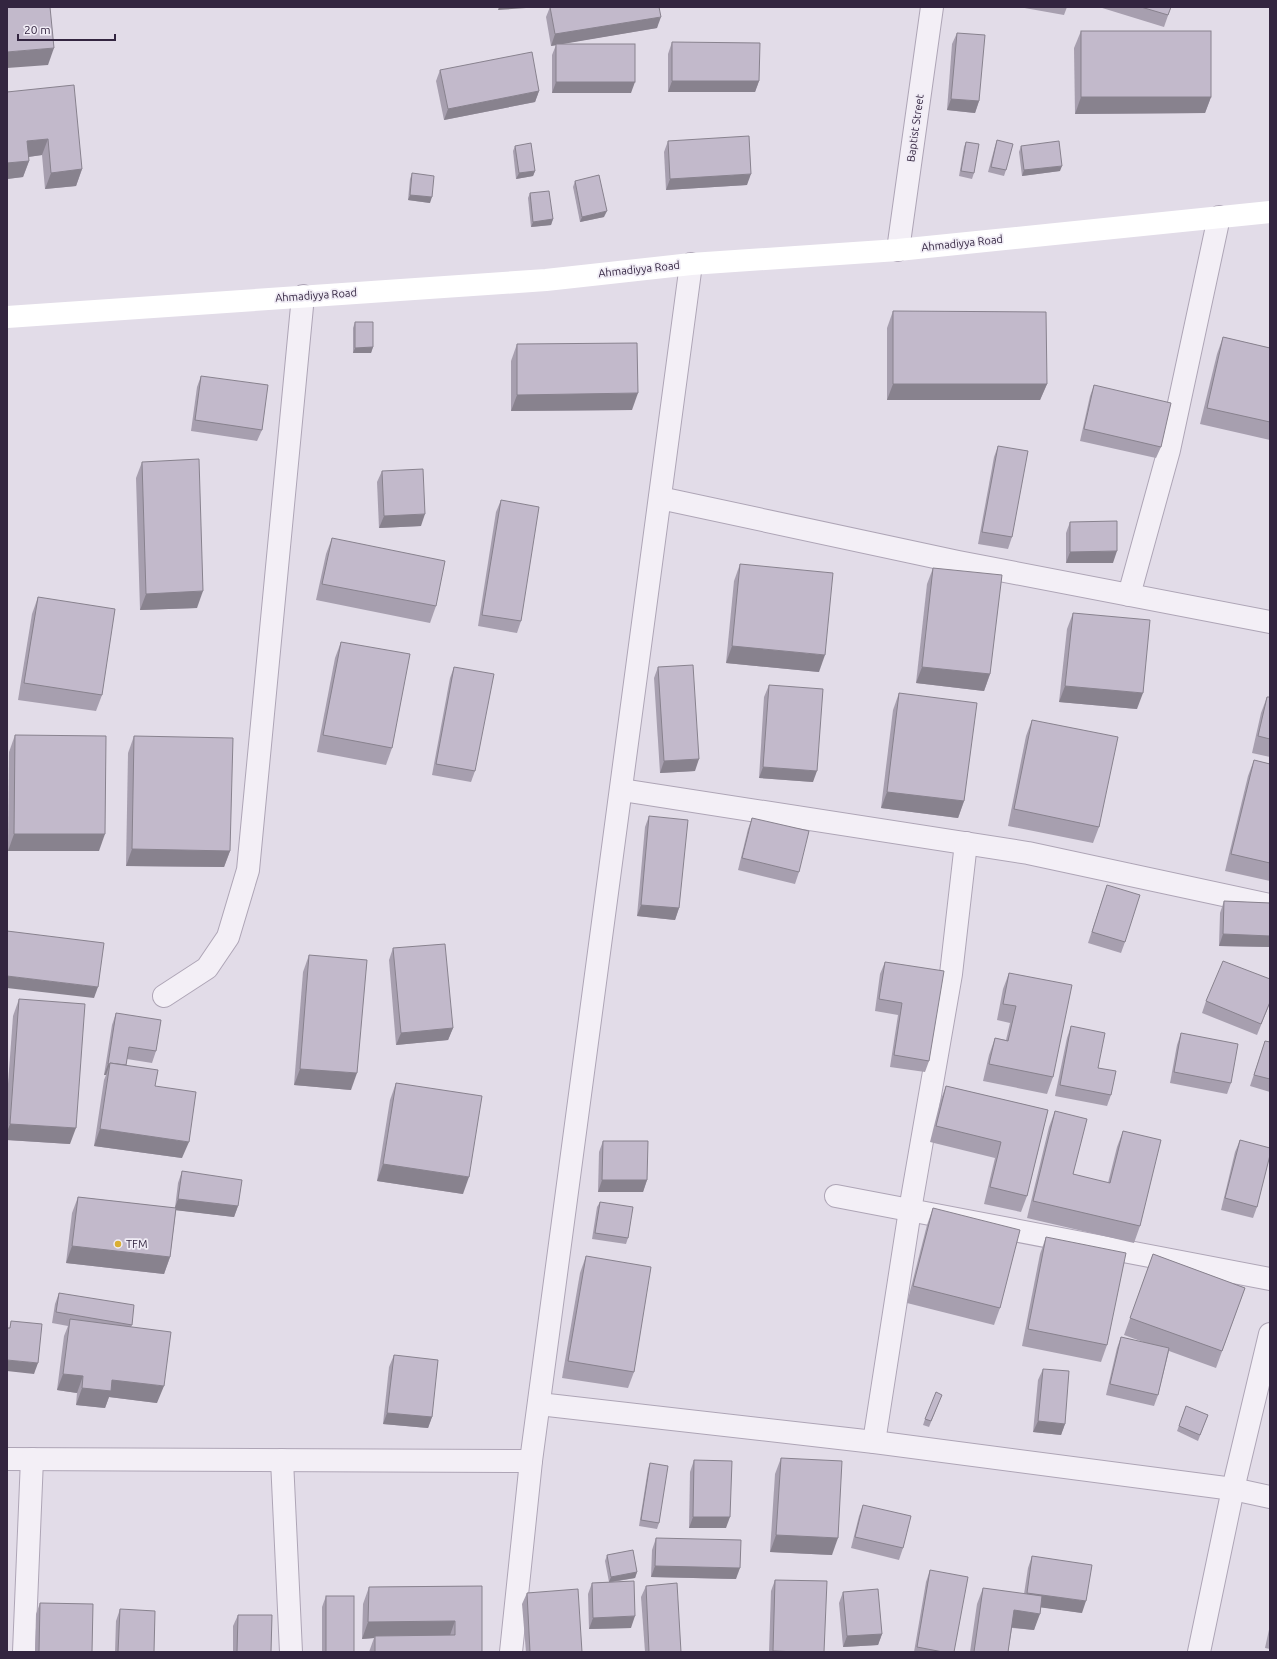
<svg xmlns="http://www.w3.org/2000/svg" width="1277" height="1659" viewBox="0 0 1277 1659" font-family="Ubuntu,sans-serif">
<style>
.lines{fill:none;stroke-linecap:round;stroke-linejoin:round}
.street-casing{stroke:#aea5b6;stroke-width:24}
.street{stroke:#f3eff6;stroke-width:22}
.secondary{stroke:#fff;stroke-width:22}
.wall{fill:#a79faf}
.shaded-wall{fill:#88828e}
.building{fill:#c2b9cb;stroke:#88828e}
.poi-dot{fill:#daaf34;stroke:#f0ecf5;stroke-width:1.5}
.labels{text-anchor:middle;dominant-baseline:central;stroke-width:3.5;stroke-linejoin:round;paint-order:stroke}
.street-label{font-size:11px;fill:#332540;stroke:#f0ecf5}
.poi-label{font-size:11px;fill:#332540;stroke:#f0ecf5;text-anchor:start}
</style>
<rect width="100%" height="100%" fill="#e2dce8"/>
<g class="lines">
<defs>
<g id="street">
<path d="M898 250 932 7"/>
<path d="M660 498 958 562 1270 622"/>
<path d="M1129 595 1169 450 1219 217"/>
<path d="M622 790 1028 853 1270 905"/>
<path d="M164 996 207 968 228 937 248 870 303 296"/>
<path d="M836 1196 1270 1279"/>
<path d="M539 1404 874 1442 1233 1489 1270 1497"/>
<path d="M874 1442 910 1210 951 974 966 843"/>
<path d="M7 1459 531 1461 691 264"/>
<path d="M282 1460 291 1652"/>
<path d="M24 1652 32 1459"/>
<path d="M511 1652 531 1461"/>
<path d="M1199 1652 1233 1489 1270 1334"/>
</g>
</defs>
<use href="#street" class="street-casing"/>
<use href="#street" class="street"/>
<path class="secondary" d="M7 317 546 280 691 264 898 250 1270 212"/>
</g>
<g class="wall">
<path d="M550 7H659L657 28 560 44 631 93H552V55L556 45 551 46 546 17Z"/>
<path d="M1019 7H1067L1064 15Z"/>
<path d="M1099 7H1171L1164 27Z"/>
<path d="M1081 31 1211 97 1205 113 1075 114 1074 48Z"/>
<path d="M957 33 979 101 975 113 947 110 952 44Z"/>
<path d="M672 42 759 81 755 92H668V54Z"/>
<path d="M440 70 539 91 535 102 444 120 436 81Z"/>
<path d="M7 92 82 169 76 186 45 189 42 155 28 157 29 161 23 177 7 179Z"/>
<path d="M997 140 1006 170 1004 176 988 172 995 146Z"/>
<path d="M668 141 747 185 666 190 664 152Z"/>
<path d="M966 142 974 173 972 179 959 176 964 147Z"/>
<path d="M515 146 535 171 533 176 516 179 513 151Z"/>
<path d="M1021 146 1060 171 1022 176 1019 152Z"/>
<path d="M412 173 430 203 408 200 410 179Z"/>
<path d="M575 181 604 217 580 222 573 187Z"/>
<path d="M530 193 553 219 551 225 531 227 528 198Z"/>
<path d="M893 311 1047 384 1040 400H887V328Z"/>
<path d="M355 322 373 347 371 353H353V328Z"/>
<path d="M1223 337 1270 348V440L1200 424 1217 354Z"/>
<path d="M517 344 632 410 511 411V361Z"/>
<path d="M201 376 262 430 257 441 191 431 197 387Z"/>
<path d="M1094 385 1161 447 1156 458 1080 441 1090 396Z"/>
<path d="M998 446 1012 537 1008 549 978 544 994 457Z"/>
<path d="M142 462 197 608 140 610 136 478Z"/>
<path d="M382 471 421 526 379 528 377 482Z"/>
<path d="M501 500 521 621 517 633 478 626 496 512Z"/>
<path d="M1070 522 1113 563H1066V533Z"/>
<path d="M332 538 436 606 430 623 316 600 326 554Z"/>
<path d="M740 564 819 672 726 663 734 581Z"/>
<path d="M933 568 990 674 984 691 916 683 927 584Z"/>
<path d="M38 597 102 695 96 711 18 700 32 614Z"/>
<path d="M1073 613 1137 709 1059 702 1067 629Z"/>
<path d="M341 642 392 748 386 765 317 752 335 658Z"/>
<path d="M454 667 475 771 471 782 432 775 450 678Z"/>
<path d="M658 667 695 771 660 773 654 678Z"/>
<path d="M769 685 813 782 759 778 764 697Z"/>
<path d="M899 693 964 801 958 818 881 808 893 710Z"/>
<path d="M1267 697H1270V757L1252 753 1261 713Z"/>
<path d="M1032 720 1099 827 1093 843 1008 826 1026 736Z"/>
<path d="M15 735 99 851H8L9 752Z"/>
<path d="M134 736 230 851 224 867 126 866 128 753Z"/>
<path d="M1254 760 1270 764V881L1225 871 1248 776Z"/>
<path d="M649 816 679 908 675 920 637 916 645 827Z"/>
<path d="M752 818 799 872 795 884 738 870 748 829Z"/>
<path d="M1107 885 1125 942 1121 953 1088 943Z"/>
<path d="M1224 901 1270 903V947L1219 946 1220 913Z"/>
<path d="M393 948 453 1028 448 1040 396 1045 389 960Z"/>
<path d="M309 955 351 1090 294 1085 303 972Z"/>
<path d="M885 962 929 1061 925 1072 890 1067 898 1015 875 1011 880 974Z"/>
<path d="M1009 973 1053 1077 1047 1094 983 1081 989 1055 995 1038 1006 1040 1010 1023 997 1020 1003 989Z"/>
<path d="M1270 979V1003L1257 1035 1202 1013 1206 1001Z"/>
<path d="M19 999 70 1144 7 1140V1097L13 1016Z"/>
<path d="M116 1013 156 1051 152 1063 127 1059 126 1065 155 1086 182 1158 94 1146 104 1080 106 1075H104L112 1025Z"/>
<path d="M1071 1026 1098 1068 1111 1095 1107 1106 1055 1096 1067 1038Z"/>
<path d="M1181 1033 1231 1083 1227 1094 1170 1083 1177 1045Z"/>
<path d="M1265 1041 1270 1042V1092L1250 1086Z"/>
<path d="M396 1083 463 1194 377 1181 390 1100Z"/>
<path d="M946 1086 1048 1110 1027 1196 1021 1212 984 1204 995 1158 930 1142 940 1102Z"/>
<path d="M1055 1111 1073 1174 1108 1183 1117 1147 1123 1131 1140 1226 1134 1243 1027 1218 1049 1127Z"/>
<path d="M1240 1140 1257 1207 1253 1218 1221 1210 1235 1152Z"/>
<path d="M603 1141 647 1180 643 1192H598L599 1152Z"/>
<path d="M182 1171 238 1206 234 1217 176 1210 170 1257 164 1274 66 1263 72 1213 78 1197 175 1208 178 1183Z"/>
<path d="M600 1202 628 1238 626 1244 592 1239 597 1207Z"/>
<path d="M933 1208 1000 1308 994 1325 907 1303 927 1225Z"/>
<path d="M1046 1237 1107 1345 1101 1362 1022 1346 1040 1254Z"/>
<path d="M1153 1254 1245 1288 1216 1368 1169 1351 1158 1395 1154 1406 1106 1395 1117 1348 1121 1337 1146 1343 1124 1335Z"/>
<path d="M586 1256 634 1372 628 1388 562 1378 580 1273Z"/>
<path d="M59 1293 132 1325 131 1327 157 1403 109 1397 105 1408 76 1405 77 1393 57 1390 64 1336 68 1326 52 1323 55 1304Z"/>
<path d="M394 1355 432 1417 428 1428 383 1424 389 1367Z"/>
<path d="M1043 1369 1065 1424 1061 1435 1033 1432 1038 1380Z"/>
<path d="M940 1400 929 1427 923 1425 925 1419Z"/>
<path d="M1186 1406 1208 1415 1198 1441 1177 1431Z"/>
<path d="M781 1458 832 1555 770 1552 775 1474Z"/>
<path d="M694 1460 726 1528H689L690 1472Z"/>
<path d="M650 1463 659 1523 657 1529 639 1526 648 1469Z"/>
<path d="M863 1505 903 1548 899 1560 851 1548 859 1516Z"/>
<path d="M656 1538 736 1579 651 1577 652 1550Z"/>
<path d="M607 1555 637 1572 635 1578 613 1582 631 1628 589 1629 588 1594 592 1583 609 1582 605 1561Z"/>
<path d="M1032 1556 1082 1613 1041 1607 1034 1630 1012 1628 1008 1652H970L977 1604 983 1588 1024 1594 1028 1568Z"/>
<path d="M930 1570 954 1652H914L926 1582Z"/>
<path d="M775 1580 824 1652H769L771 1591Z"/>
<path d="M482 1586V1652H369L374 1638 362 1639 363 1604 369 1587Z"/>
<path d="M646 1586 681 1652H645L641 1597Z"/>
<path d="M843 1592 882 1634 878 1645 843 1647 839 1603Z"/>
<path d="M527 1593 582 1652H526L522 1604Z"/>
<path d="M326 1596 354 1652H322V1607Z"/>
<path d="M40 1603 92 1652H35L36 1614Z"/>
<path d="M120 1609 154 1652H115L116 1621Z"/>
<path d="M238 1615 271 1652H233V1626Z"/>
<path d="M1270 1625V1649L1265 1648Z"/>
</g>
<g class="shaded-wall">
<path d="M499 7H526V8L498 10Z"/>
<path d="M661 17 657 28 551 46 555 34Z"/>
<path d="M54 48 48 65 7 68V52Z"/>
<path d="M672 81H759L755 92H668Z"/>
<path d="M556 82H635L631 93H552Z"/>
<path d="M539 91 535 102 444 120 448 109Z"/>
<path d="M1081 97H1211L1205 113 1075 114Z"/>
<path d="M951 99 979 101 975 113 947 110Z"/>
<path d="M48 139 42 155 21 158 27 141Z"/>
<path d="M29 161 23 177 7 179V163Z"/>
<path d="M1062 166 1060 171 1022 176 1024 170Z"/>
<path d="M82 169 76 186 45 189 51 173Z"/>
<path d="M535 171 533 176 516 179 519 173Z"/>
<path d="M751 174 747 185 666 190 670 179Z"/>
<path d="M410 195 432 197 430 203 408 200Z"/>
<path d="M607 211 604 217 580 222 582 217Z"/>
<path d="M553 219 551 225 531 227 533 222Z"/>
<path d="M373 347 371 353H353L355 348Z"/>
<path d="M893 384H1047L1040 400H887Z"/>
<path d="M638 393 632 410 511 411 517 395Z"/>
<path d="M425 514 421 526 379 528 384 516Z"/>
<path d="M1117 551 1113 563H1066L1070 552Z"/>
<path d="M203 591 197 608 140 610 146 594Z"/>
<path d="M732 646 825 655 819 672 726 663Z"/>
<path d="M922 667 990 674 984 691 916 683Z"/>
<path d="M1065 686 1143 693 1137 709 1059 702Z"/>
<path d="M699 759 695 771 660 773 664 761Z"/>
<path d="M763 767 817 771 813 782 759 778Z"/>
<path d="M887 792 964 801 958 818 881 808Z"/>
<path d="M14 834H105L99 851H8Z"/>
<path d="M132 849 230 851 224 867 126 866Z"/>
<path d="M641 905 679 908 675 920 637 916Z"/>
<path d="M1223 934 1270 936V947L1219 946Z"/>
<path d="M7 976 98 987 94 998 7 988Z"/>
<path d="M453 1028 448 1040 396 1045 401 1033Z"/>
<path d="M108 1064H110L106 1075H104Z"/>
<path d="M300 1069 357 1073 351 1090 294 1085Z"/>
<path d="M10 1124 76 1128 70 1144 7 1140V1132Z"/>
<path d="M100 1129 189 1142 182 1158 94 1146Z"/>
<path d="M383 1164 469 1177 463 1194 377 1181Z"/>
<path d="M602 1180H647L643 1192H598Z"/>
<path d="M178 1199 238 1206 234 1217 174 1210Z"/>
<path d="M72 1246 170 1257 164 1274 66 1263Z"/>
<path d="M7 1360 38 1363 34 1374 7 1371Z"/>
<path d="M63 1374 83 1376 77 1393 57 1390Z"/>
<path d="M112 1380 164 1386 157 1403 109 1397 105 1408 76 1405 82 1388Z"/>
<path d="M387 1413 432 1417 428 1428 383 1424Z"/>
<path d="M1038 1421 1065 1424 1061 1435 1033 1432Z"/>
<path d="M693 1517H730L726 1528H689Z"/>
<path d="M776 1535 838 1538 832 1555 770 1552Z"/>
<path d="M655 1566 740 1568 736 1579 651 1577Z"/>
<path d="M637 1572 635 1578 609 1582 611 1577Z"/>
<path d="M1027 1593 1086 1601 1082 1613 1023 1605Z"/>
<path d="M1014 1610 1040 1614 1034 1630 1008 1627Z"/>
<path d="M635 1616 631 1628 589 1629 593 1618Z"/>
<path d="M455 1621 449 1638 375 1636 374 1638 362 1639 368 1622Z"/>
<path d="M882 1634 878 1645 843 1647 847 1636Z"/>
<path d="M773 1651 799 1652H772Z"/>
</g>
<g class="building">
<path d="M7 7H50L54 48 7 52Z"/>
<path d="M550 7H659L661 17 555 34Z"/>
<path d="M1141 7H1171L1168 15Z"/>
<rect x="1081" y="31" width="130" height="66"/>
<path d="M957 33 985 35 979 101 951 99Z"/>
<path d="M672 42 760 43 759 81H672Z"/>
<rect x="556" y="44" width="79" height="38"/>
<path d="M532 52 539 91 448 109 440 70Z"/>
<path d="M74 85 82 169 51 173 48 139 27 141 29 161 7 163V92Z"/>
<path d="M749 136 751 174 670 179 668 141Z"/>
<path d="M997 140 1013 144 1006 170 991 167Z"/>
<path d="M1059 141 1062 166 1024 170 1021 146Z"/>
<path d="M966 142 979 144 974 173 961 171Z"/>
<path d="M531 143 535 171 519 173 515 146Z"/>
<path d="M412 173 434 176 432 197 410 195Z"/>
<path d="M599 175 607 211 582 217 575 181Z"/>
<path d="M549 191 553 219 533 222 530 193Z"/>
<path d="M893 311 1046 312 1047 384H893Z"/>
<path d="M355 322H373V347L355 348Z"/>
<path d="M1223 337 1270 348V422L1207 408Z"/>
<path d="M637 343 638 393 517 395V344Z"/>
<path d="M201 376 268 385 262 430 195 420Z"/>
<path d="M1094 385 1171 403 1161 447 1084 429Z"/>
<path d="M998 446 1028 451 1012 537 982 532Z"/>
<path d="M199 459 203 591 146 594 142 462Z"/>
<path d="M423 469 425 514 384 516 382 471Z"/>
<path d="M501 500 539 507 521 621 482 615Z"/>
<path d="M1117 521V551L1070 552V522Z"/>
<path d="M332 538 445 561 436 606 322 584Z"/>
<path d="M740 564 833 573 825 655 732 646Z"/>
<path d="M933 568 1002 575 990 674 922 667Z"/>
<path d="M38 597 115 609 102 695 24 683Z"/>
<path d="M1073 613 1150 620 1143 693 1065 686Z"/>
<path d="M341 642 410 654 392 748 323 735Z"/>
<path d="M693 665 699 759 664 761 658 667Z"/>
<path d="M454 667 494 674 475 771 436 764Z"/>
<path d="M769 685 823 689 817 771 763 767Z"/>
<path d="M899 693 977 703 964 801 887 792Z"/>
<path d="M1267 697H1270V739L1258 736Z"/>
<path d="M1032 720 1118 737 1099 827 1014 809Z"/>
<path d="M15 735 106 736 105 834H14Z"/>
<path d="M134 736 233 738 230 851 132 849Z"/>
<path d="M1254 760 1270 764V863L1231 854Z"/>
<path d="M649 816 688 820 679 908 641 905Z"/>
<path d="M752 818 809 831 799 872 742 858Z"/>
<path d="M1107 885 1140 895 1125 942 1092 932Z"/>
<path d="M1224 901 1270 903V936L1223 934Z"/>
<path d="M7 931 104 943 98 987 7 976Z"/>
<path d="M445 944 453 1028 401 1033 393 948Z"/>
<path d="M309 955 367 960 357 1073 300 1069Z"/>
<path d="M1223 961 1270 979V1002L1261 1024 1206 1001Z"/>
<path d="M885 962 944 971 929 1061 894 1055 902 1003 879 999Z"/>
<path d="M1009 973 1072 985 1053 1077 989 1064 995 1038 1008 1041 1016 1006 1003 1004Z"/>
<path d="M19 999 85 1004 76 1128 10 1124Z"/>
<path d="M116 1013 161 1020 156 1051 129 1047 126 1065 110 1063V1064H108Z"/>
<path d="M1071 1026 1105 1033 1098 1068 1116 1071 1111 1095 1060 1085Z"/>
<path d="M1181 1033 1238 1044 1231 1083 1174 1072Z"/>
<path d="M1265 1041 1270 1042V1079L1254 1075Z"/>
<path d="M110 1063 158 1070 155 1086 196 1092 189 1142 100 1129Z"/>
<path d="M396 1083 482 1096 469 1177 383 1164Z"/>
<path d="M946 1086 1048 1110 1027 1196 990 1187 1001 1142 936 1126Z"/>
<path d="M1055 1111 1087 1119 1073 1174 1110 1183 1123 1131 1161 1140 1140 1226 1033 1201Z"/>
<path d="M1240 1140 1270 1148V1155L1257 1207 1225 1198Z"/>
<path d="M603 1141H648L647 1180H602Z"/>
<path d="M182 1171 242 1180 238 1206 178 1199Z"/>
<path d="M78 1197 176 1208 170 1257 72 1246Z"/>
<path d="M600 1202 633 1207 628 1238 595 1233Z"/>
<path d="M933 1208 1020 1230 1000 1308 913 1286Z"/>
<path d="M1046 1237 1126 1253 1107 1345 1028 1329Z"/>
<path d="M1153 1254 1245 1288 1222 1351 1130 1318Z"/>
<path d="M586 1256 651 1267 634 1372 568 1361Z"/>
<path d="M59 1293 134 1305 132 1325 56 1312Z"/>
<path d="M70 1319 171 1332 164 1386 112 1380 111 1391 82 1388 83 1376 63 1374Z"/>
<path d="M11 1321 42 1324 38 1363 7 1360V1328H10Z"/>
<path d="M1121 1337 1169 1348 1158 1395 1110 1384Z"/>
<path d="M394 1355 438 1360 432 1417 387 1413Z"/>
<path d="M1043 1369 1069 1371 1065 1424 1038 1421Z"/>
<path d="M936 1392 942 1395 931 1421 925 1419Z"/>
<path d="M1186 1406 1208 1415 1200 1435 1179 1426Z"/>
<path d="M781 1458 842 1461 838 1538 776 1535Z"/>
<path d="M694 1460 732 1461 730 1517H693Z"/>
<path d="M650 1463 668 1466 659 1523 641 1520Z"/>
<path d="M863 1505 911 1516 903 1548 855 1537Z"/>
<path d="M656 1538 741 1540 740 1568 655 1566Z"/>
<path d="M633 1550 637 1572 611 1577 607 1555Z"/>
<path d="M1032 1556 1092 1565 1086 1601 1027 1593Z"/>
<path d="M930 1570 968 1577 954 1652H943L917 1647Z"/>
<path d="M775 1580 827 1581 824 1652H799L773 1651Z"/>
<path d="M634 1581 635 1616 593 1618 592 1583Z"/>
<path d="M677 1583 681 1652H649L646 1586Z"/>
<path d="M482 1586V1652H375V1636L455 1635V1621L368 1622 369 1587Z"/>
<path d="M983 1588 1042 1596 1040 1614 1014 1610 1008 1652H974Z"/>
<path d="M578 1589 582 1652H530L527 1593Z"/>
<path d="M878 1589 882 1634 847 1636 843 1592Z"/>
<rect x="326" y="1596" width="28" height="56"/>
<path d="M40 1603 93 1604 92 1652H39Z"/>
<path d="M120 1609 155 1611 154 1652H118Z"/>
<path d="M238 1615H272L271 1652H237Z"/>
</g>
<circle class="poi-dot" cx="118" cy="1244" r="4"/>
<g class="labels">
<g class="street-label">
<text transform="translate(915 128) rotate(-82)">Baptist Street</text>
<text transform="translate(962 243) rotate(-6)">Ahmadiyya Road</text>
<text transform="translate(639 269) rotate(-6)">Ahmadiyya Road</text>
<text transform="translate(316 295) rotate(-4)">Ahmadiyya Road</text>
</g>
<g class="poi-label">
<text x="126" y="1244">TFM</text>
</g>
</g>
<rect width="1277" height="1659" fill="none" stroke="#332540" stroke-width="16"/>
<path d="M18 34v6h97v-6" fill="none" stroke="#332540" stroke-width="2"/>
<text x="24" y="34" font-size="12" fill="#332540" stroke="#f0ecf5" stroke-width="3" paint-order="stroke">20 m</text>
</svg>
